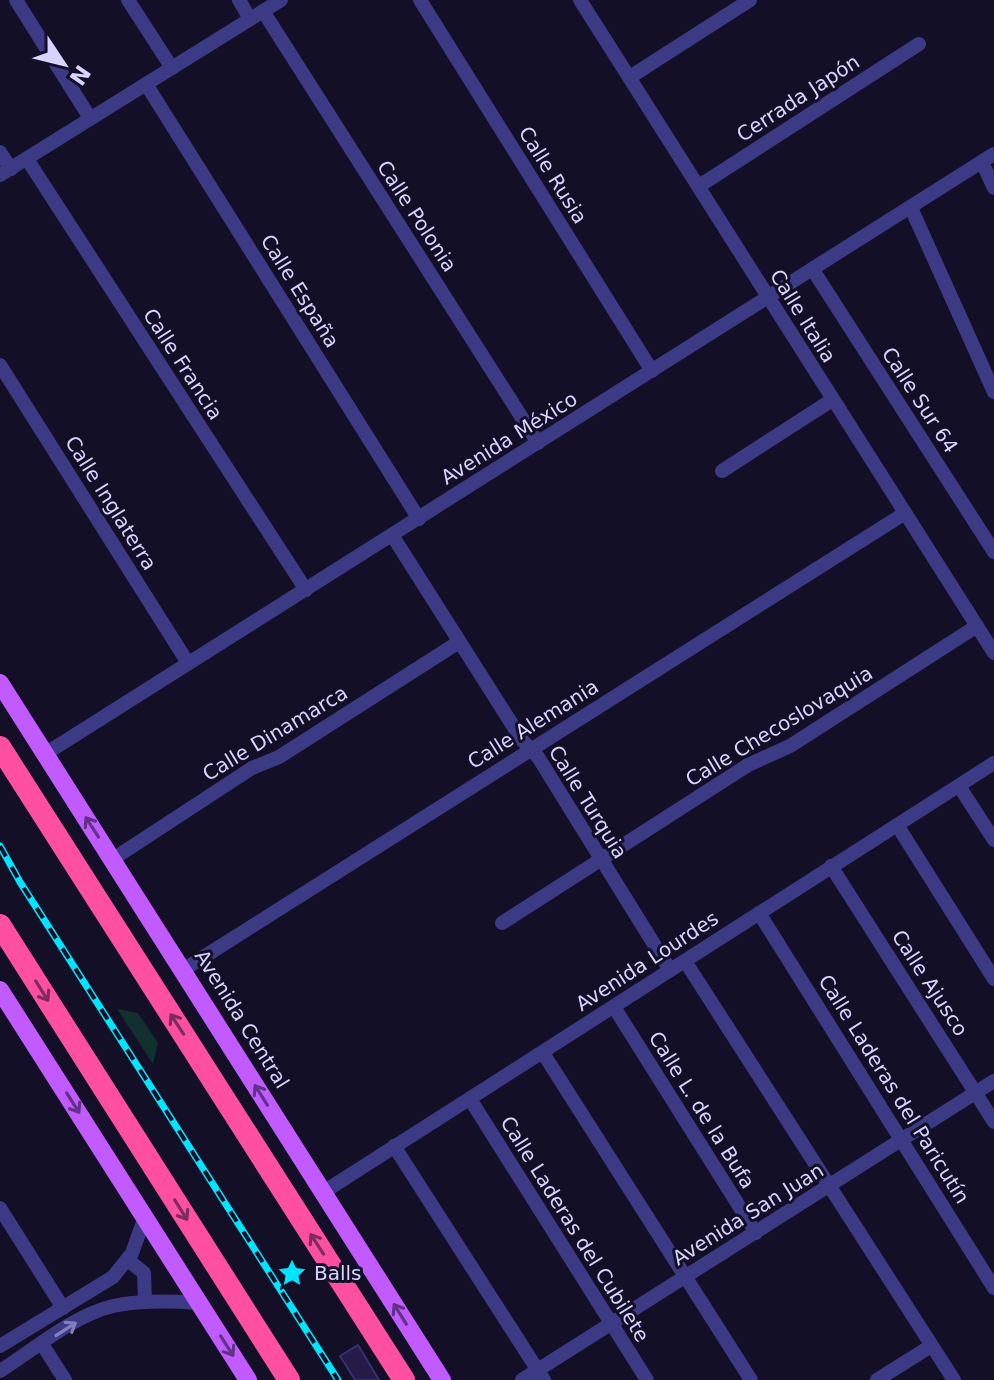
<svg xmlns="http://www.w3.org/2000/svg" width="994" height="1380" viewBox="0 0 994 1380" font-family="'DejaVu Sans',sans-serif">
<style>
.green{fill:#12302f}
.building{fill:#241b47;stroke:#3b2d73;stroke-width:2}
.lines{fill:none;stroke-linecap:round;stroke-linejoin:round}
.minor{stroke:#3d3a85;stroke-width:14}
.major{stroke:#c25bff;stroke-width:18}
.highway{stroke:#ff4fa3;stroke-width:22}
.rail-casing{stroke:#00e5ff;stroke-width:7}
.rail{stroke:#130f26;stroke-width:4;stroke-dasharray:12;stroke-linecap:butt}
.oneway{stroke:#623188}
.oneway2{stroke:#7d2c5e}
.oneway3{stroke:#837fbc}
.labels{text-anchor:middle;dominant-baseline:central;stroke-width:6;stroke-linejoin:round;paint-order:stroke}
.street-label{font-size:20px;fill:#d9d4ff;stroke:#130f26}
.poi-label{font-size:20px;fill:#d9d4ff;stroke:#130f26;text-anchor:start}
</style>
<rect width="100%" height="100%" fill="#130f26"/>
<path class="green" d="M117 1009 138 1013 158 1043 153 1064Z"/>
<path class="building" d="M358 1345 379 1380H355L340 1356Z"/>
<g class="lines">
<g class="minor">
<path d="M16 0 90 118"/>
<path d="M128 0 172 68"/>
<path d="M239 0 250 19"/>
<path d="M420 0 652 371"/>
<path d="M580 0 994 653"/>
<path d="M263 11 538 443"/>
<path d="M630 77 750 0"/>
<path d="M146 84 419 519"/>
<path d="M0 152 11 169"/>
<path d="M27 159 306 590"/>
<path d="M982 162 994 188"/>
<path d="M0 175 281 0"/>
<path d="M699 186 919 44"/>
<path d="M911 208 994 392"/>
<path d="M813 270 994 552"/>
<path d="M0 365 188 663"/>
<path d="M722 471 832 400"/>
<path d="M392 535 522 740 538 757 670 970"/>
<path d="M45 754 994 154"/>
<path d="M959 786 994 840"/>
<path d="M897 825 994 979"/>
<path d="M113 859 252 768 279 757 459 642"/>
<path d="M831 866 994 1122"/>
<path d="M759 913 994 1288"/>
<path d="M502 923 748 765 790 746 977 626"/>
<path d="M685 961 954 1380"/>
<path d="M183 970 905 513"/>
<path d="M614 1007 756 1233"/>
<path d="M543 1053 751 1380"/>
<path d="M470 1099 647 1380"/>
<path d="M394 1146 544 1380"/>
<path d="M322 1193 994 763"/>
<path d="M0 1208 63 1308"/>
<path d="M128 1260 144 1273 145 1302"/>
<path d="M42 1344 65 1380"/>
<path d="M0 1346 113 1277 132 1253 145 1217"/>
<path d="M0 1371C35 1349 72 1316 113 1306 141 1300 171 1301 199 1303"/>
<path d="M522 1380 994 1081"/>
<path d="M877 1380 931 1346"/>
</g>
<g class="major">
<path d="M0 683 442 1380"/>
<path d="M0 990 248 1380"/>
</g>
<g class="highway">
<path d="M0 747 404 1380"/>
<path d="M0 925 289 1380"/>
</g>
<defs>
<path id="rail" d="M0 846 20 882 338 1380"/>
</defs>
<use href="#rail" class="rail-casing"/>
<use href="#rail" class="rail"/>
</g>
<defs><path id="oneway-shaft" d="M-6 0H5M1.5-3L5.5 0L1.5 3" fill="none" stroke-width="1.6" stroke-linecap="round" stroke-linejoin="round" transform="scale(2)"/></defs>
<g class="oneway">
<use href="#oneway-shaft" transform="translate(92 827) rotate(-123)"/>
<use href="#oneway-shaft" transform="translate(261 1095) rotate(-122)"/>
<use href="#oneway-shaft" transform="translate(73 1103) rotate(58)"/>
<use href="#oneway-shaft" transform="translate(400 1314) rotate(-122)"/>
<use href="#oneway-shaft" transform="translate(227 1346) rotate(58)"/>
</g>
<g class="oneway2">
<use href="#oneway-shaft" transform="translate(42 991) rotate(58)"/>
<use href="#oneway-shaft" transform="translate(177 1024) rotate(-123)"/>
<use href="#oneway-shaft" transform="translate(181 1210) rotate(58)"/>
<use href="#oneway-shaft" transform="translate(317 1244) rotate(-123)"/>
</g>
<use class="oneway3" href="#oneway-shaft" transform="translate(66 1329) rotate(-33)"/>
<defs>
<symbol id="sight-bare" viewBox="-9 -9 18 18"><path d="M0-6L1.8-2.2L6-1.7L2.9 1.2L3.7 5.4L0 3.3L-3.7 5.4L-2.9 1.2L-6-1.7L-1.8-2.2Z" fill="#00e5ff" stroke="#130f26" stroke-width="2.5" paint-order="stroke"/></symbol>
</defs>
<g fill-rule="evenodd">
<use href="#sight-bare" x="272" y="1253" width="40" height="40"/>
</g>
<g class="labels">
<g class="street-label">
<text transform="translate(798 98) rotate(-33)">Cerrada Japón</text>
<text transform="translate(553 175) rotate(58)">Calle Rusia</text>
<text transform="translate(417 216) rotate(57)">Calle Polonia</text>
<text transform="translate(300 291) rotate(58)">Calle España</text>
<text transform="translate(803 316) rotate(58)">Calle Italia</text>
<text transform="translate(183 364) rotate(57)">Calle Francia</text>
<text transform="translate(920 400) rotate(57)">Calle Sur 64</text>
<text transform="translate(509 438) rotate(-32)">Avenida México</text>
<text transform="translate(111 503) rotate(58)">Calle Inglaterra</text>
<text transform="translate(533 724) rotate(-32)">Calle Alemania</text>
<text transform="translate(779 726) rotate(-31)">Calle Checoslovaquia</text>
<text transform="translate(275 733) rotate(-31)">Calle Dinamarca</text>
<text transform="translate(588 802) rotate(58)">Calle Turquia</text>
<text transform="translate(647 961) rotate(-33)">Avenida Lourdes</text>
<text transform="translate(930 983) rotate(57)">Calle Ajusco</text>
<text transform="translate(242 1019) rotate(58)">Avenida Central</text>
<text transform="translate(894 1089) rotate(58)">Calle Laderas del Paricutín</text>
<text transform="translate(702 1110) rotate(58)">Calle L. de la Bufa</text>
<text transform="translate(748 1214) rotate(-32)">Avenida San Juan</text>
<text transform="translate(575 1229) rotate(58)">Calle Laderas del Cubilete</text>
</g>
<g class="poi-label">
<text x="314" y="1273">Balls</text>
</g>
</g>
<g transform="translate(64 64) rotate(125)" stroke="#130f26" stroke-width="6" paint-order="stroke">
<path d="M0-6L14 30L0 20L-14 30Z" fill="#d9d4ff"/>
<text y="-12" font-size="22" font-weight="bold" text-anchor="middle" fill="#d9d4ff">N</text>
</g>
</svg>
